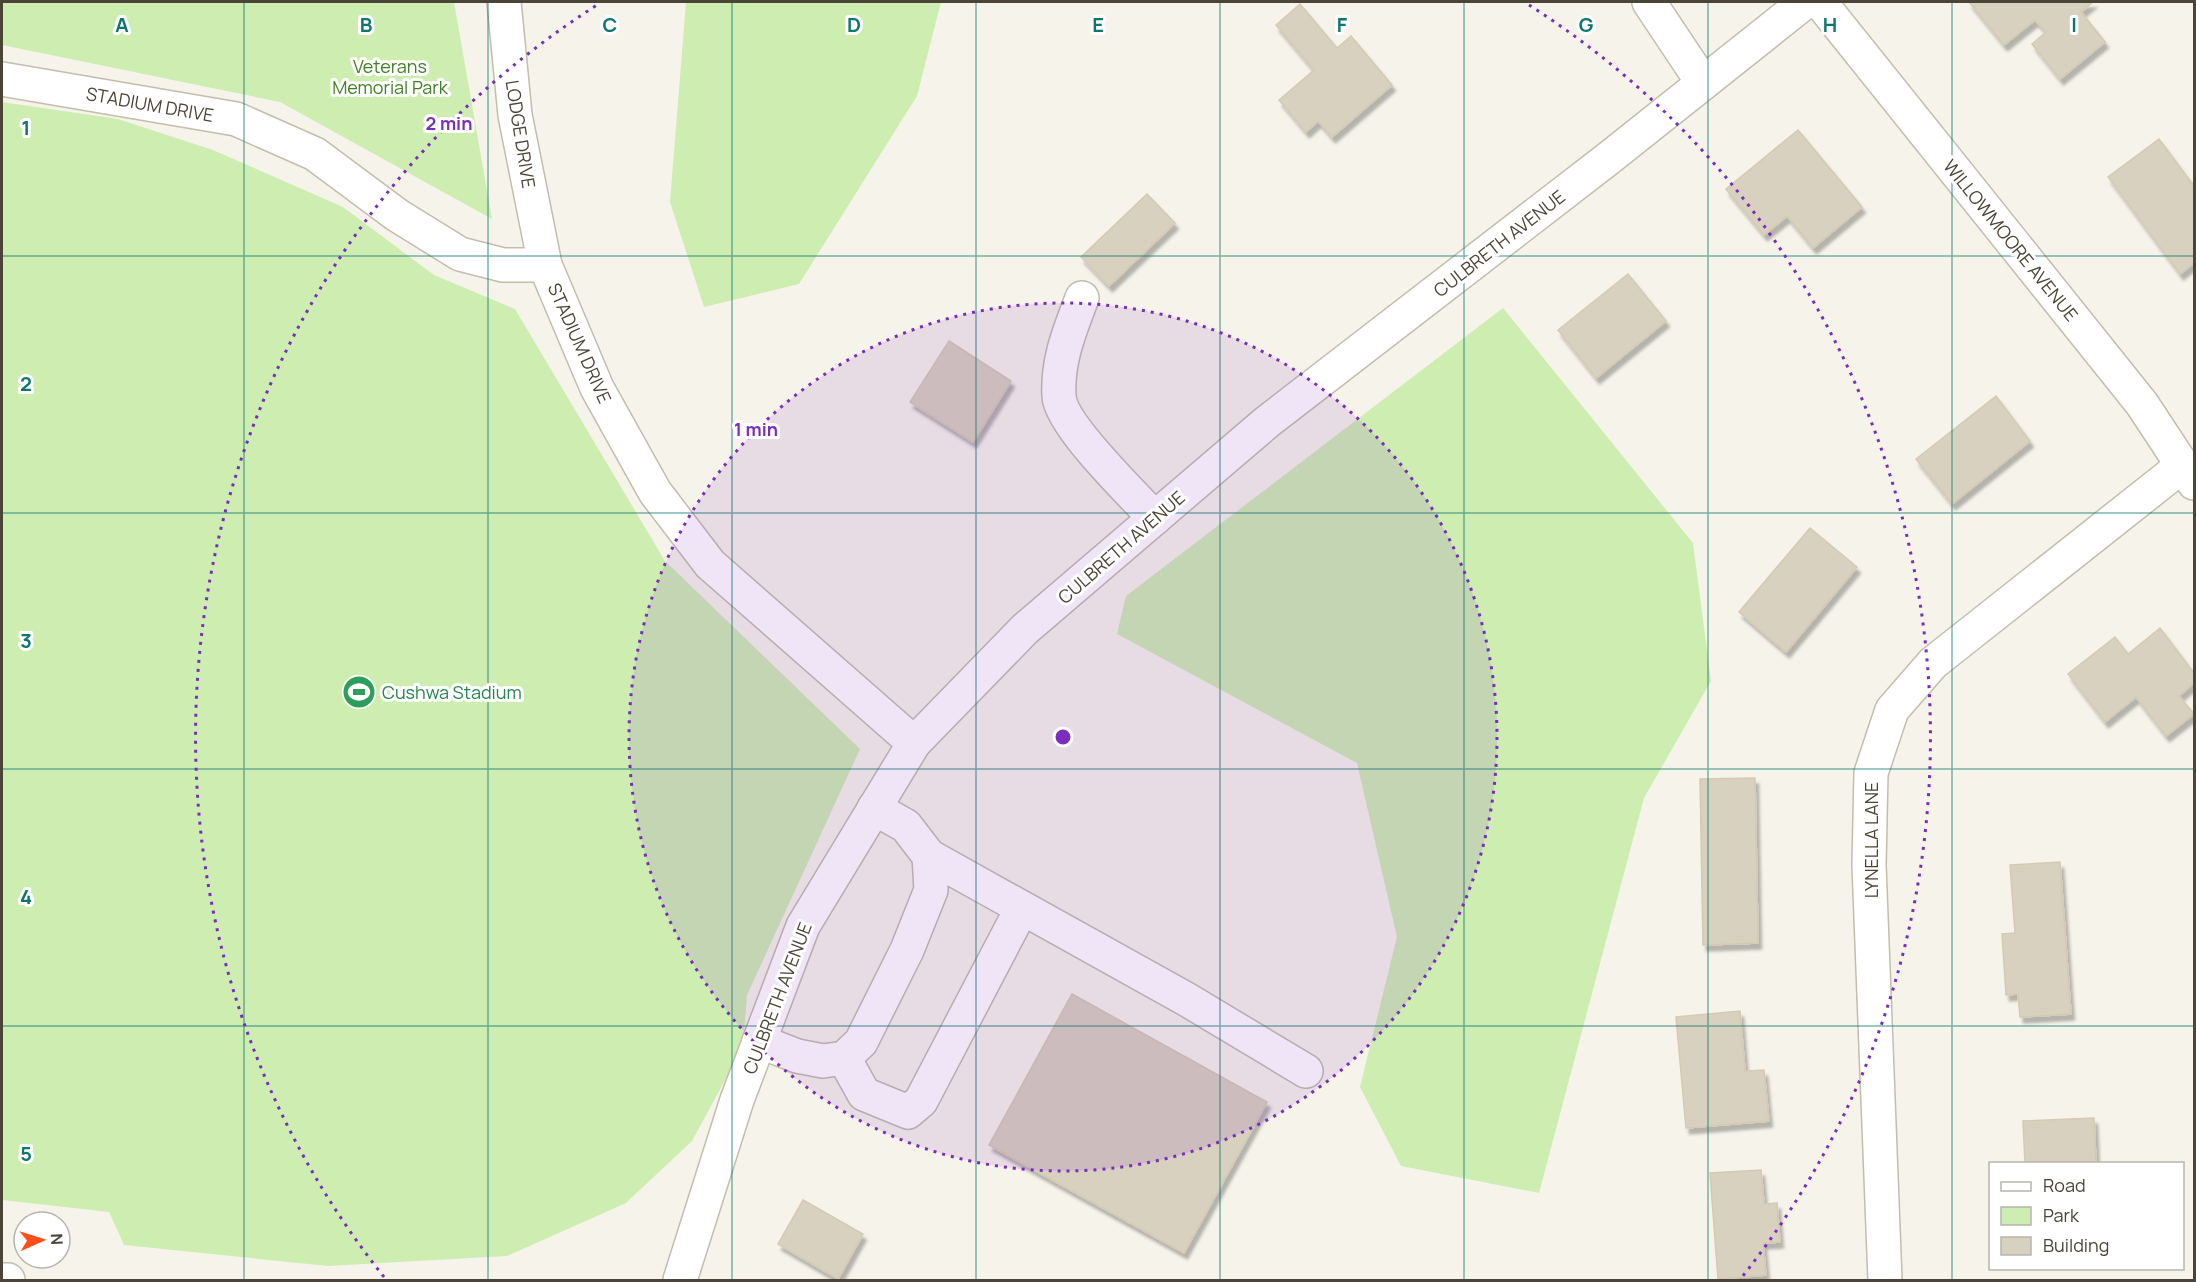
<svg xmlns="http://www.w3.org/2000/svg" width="2196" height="1282" viewBox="0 0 2196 1282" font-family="Manrope,sans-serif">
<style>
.green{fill:#cdedb1}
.building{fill:#d9d1bf;stroke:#d5cab1;stroke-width:1.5;filter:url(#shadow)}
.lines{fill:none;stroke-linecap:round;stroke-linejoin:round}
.minor-casing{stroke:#c3bdac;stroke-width:36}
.minor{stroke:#fff;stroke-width:33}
.grid{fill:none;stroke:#0f766e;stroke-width:1.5;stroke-opacity:0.55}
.ring{fill:none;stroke:#7b2cbf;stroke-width:3;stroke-dasharray:3 6}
.labels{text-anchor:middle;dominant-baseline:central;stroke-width:6;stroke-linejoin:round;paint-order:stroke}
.park-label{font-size:18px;fill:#418324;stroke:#fff}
.street-label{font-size:18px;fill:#4b4537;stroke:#fff}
.leisure-label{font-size:18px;fill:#27864d;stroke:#fff;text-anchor:start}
.grid-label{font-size:20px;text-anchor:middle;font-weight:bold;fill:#0f766e;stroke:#fff;stroke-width:6;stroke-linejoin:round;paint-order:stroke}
.centre{fill:#7b2cbf;stroke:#fff;stroke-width:3}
.ring-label{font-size:18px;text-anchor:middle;font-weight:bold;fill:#7b2cbf;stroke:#fff;stroke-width:6;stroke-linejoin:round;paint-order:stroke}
</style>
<defs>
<filter id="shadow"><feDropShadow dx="3.5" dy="6" stdDeviation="1.5" flood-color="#0004"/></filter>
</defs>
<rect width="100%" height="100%" fill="#f6f4ea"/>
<g class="green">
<path d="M2 2H454L492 219 280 102 2 45Z"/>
<path d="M686 2H941L917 96 799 284 704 307 670 202Z"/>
<path d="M2 102 118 119 213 150 343 207 434 275 515 309 665 561 860 749 747 995 743 1047 692 1141 626 1203 507 1256 328 1266 124 1245 109 1212 2 1200Z"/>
<path d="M1503 308 1693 543 1711 681 1644 798 1539 1193 1401 1166 1360 1087 1397 937 1357 763 1117 634 1126 596Z"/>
</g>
<g class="building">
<path d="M1969 2H2093L2081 12 2105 42 2060 79 2032 44 2046 32 2035 20 2004 45Z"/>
<path d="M1300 4 1337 48 1351 36 1392 85 1332 137 1318 121 1306 132 1279 100 1314 70 1276 25Z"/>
<path d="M1798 130 1862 207 1813 248 1787 216 1764 235 1726 189Z"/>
<path d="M2159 139 2194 186V263L2180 274 2108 177Z"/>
<path d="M1147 194 1175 223 1109 286 1081 257Z"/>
<path d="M1628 274 1666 321 1596 378 1558 330Z"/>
<path d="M949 341 1011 381 973 442 910 402Z"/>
<path d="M1996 396 2030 441 1952 504 1916 459Z"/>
<path d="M1810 528 1857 567 1786 652 1739 612Z"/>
<path d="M2160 628 2194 673V683L2179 696 2194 714 2166 736 2136 697 2105 722 2068 674 2115 637 2128 654Z"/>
<path d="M1755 778 1758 943 1703 945 1700 779Z"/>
<path d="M2060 862 2071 1014 2020 1017 2018 994 2006 995 2002 934 2015 933 2010 865Z"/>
<path d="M1072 994 1267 1102 1184 1253 989 1145Z"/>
<path d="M1740 1011 1745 1071 1764 1070 1769 1121 1686 1128 1676 1017Z"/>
<path d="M2094 1118 2096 1164H2025L2023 1121Z"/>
<path d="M1761 1170 1764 1204 1777 1203 1780 1242 1763 1243 1766 1275 1718 1279 1710 1173Z"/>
<path d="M803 1200 863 1234 838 1279 778 1244Z"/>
</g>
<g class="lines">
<defs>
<g id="minor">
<path d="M504 2 515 115 545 265"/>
<path d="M1649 2 1703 83"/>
<path d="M1820 2 2142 404 2194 483"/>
<path d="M2 79 236 119 315 154 397 215 460 254 503 265H545L597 388 655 492 710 564 914 743"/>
<path d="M1082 298C1070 330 1057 360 1059 396 1060 424 1134 496 1155 518"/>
<path d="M929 856 1186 999 1306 1071"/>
<path d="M759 1041 797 1056 823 1061 844 1058 861 1042 907 950 931 890 929 856 906 826 874 808"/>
<path d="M844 1058 864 1094 908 1112 921 1101 1022 908"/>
<path d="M2 1280H8"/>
<path d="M680 1280 737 1100 803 926 914 743 1025 629 1267 422 1609 158 1805 2"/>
<path d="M1885 1280 1869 865 1871 773 1892 710 1933 663 2182 466"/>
</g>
</defs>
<use href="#minor" class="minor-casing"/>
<use href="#minor" class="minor"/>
</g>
<path class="grid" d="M244 2V1280M488 2V1280M732 2V1280M976 2V1280M1220 2V1280M1464 2V1280M1708 2V1280M1952 2V1280M2 256H2194M2 513H2194M2 769H2194M2 1026H2194"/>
<circle cx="1063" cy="737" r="434" fill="#7b2cbf" fill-opacity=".12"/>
<g class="ring">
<circle cx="1063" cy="737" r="434"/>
<path d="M384 1277A868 868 0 0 1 597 5M1529 5A868 868 0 0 1 1742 1277"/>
</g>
<defs>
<symbol id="stadium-disc" viewBox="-11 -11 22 22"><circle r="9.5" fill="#2e9e5b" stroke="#fff"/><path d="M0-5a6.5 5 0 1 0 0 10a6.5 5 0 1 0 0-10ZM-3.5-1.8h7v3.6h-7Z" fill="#fff"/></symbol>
</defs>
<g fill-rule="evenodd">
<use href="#stadium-disc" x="340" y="673" width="38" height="38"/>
</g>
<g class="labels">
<g class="park-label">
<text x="390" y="66">Veterans<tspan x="390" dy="21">Memorial Park</tspan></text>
</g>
<g class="street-label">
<text transform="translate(150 104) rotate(10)">STADIUM DRIVE</text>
<text transform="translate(521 134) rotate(81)">LODGE DRIVE</text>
<text transform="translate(2011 240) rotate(51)">WILLOWMOORE AVENUE</text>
<text transform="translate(1499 243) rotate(-38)">CULBRETH AVENUE</text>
<text transform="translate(580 343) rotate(66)">STADIUM DRIVE</text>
<text transform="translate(1121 547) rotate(-41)">CULBRETH AVENUE</text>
<text transform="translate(1871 840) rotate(-90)">LYNELLA LANE</text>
<text transform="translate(777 998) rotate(-69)">CULBRETH AVENUE</text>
</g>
<g class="leisure-label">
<text x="382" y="692">Cushwa Stadium</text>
</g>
</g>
<g class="grid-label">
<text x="122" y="32">A</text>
<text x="366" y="32">B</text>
<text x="610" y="32">C</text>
<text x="854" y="32">D</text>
<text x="1098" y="32">E</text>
<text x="1342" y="32">F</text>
<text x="1586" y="32">G</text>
<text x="1830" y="32">H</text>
<text x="2074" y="32">I</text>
<text x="26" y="135">1</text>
<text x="26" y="391">2</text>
<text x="26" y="648">3</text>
<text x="26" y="904">4</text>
<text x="26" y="1161">5</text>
</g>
<circle cx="1063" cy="737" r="9" class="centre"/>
<g class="ring-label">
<text x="449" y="130">2 min</text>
<text x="756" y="436">1 min</text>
</g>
<rect width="2196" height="1282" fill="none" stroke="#4b4537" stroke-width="6"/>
<rect x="1989" y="1162" width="195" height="108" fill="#ffffff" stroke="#b7b5af" stroke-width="1.5"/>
<rect x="2001" y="1182" width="30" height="9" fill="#ffffff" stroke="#b7b5af" stroke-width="1.5"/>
<text x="2043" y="1192" font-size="18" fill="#4b4537">Road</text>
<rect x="2001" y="1207" width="30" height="18" fill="#cdedb1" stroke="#b7b5af" stroke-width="1.5"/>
<text x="2043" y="1222" font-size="18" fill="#4b4537">Park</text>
<rect x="2001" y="1237" width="30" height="18" fill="#d9d1bf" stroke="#b7b5af" stroke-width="1.5"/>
<text x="2043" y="1252" font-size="18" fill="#4b4537">Building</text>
<g transform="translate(42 1240) rotate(87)"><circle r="28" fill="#ffffff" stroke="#b7b5af" stroke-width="1.5"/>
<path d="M0-4.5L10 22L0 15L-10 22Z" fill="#ff4e19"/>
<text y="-9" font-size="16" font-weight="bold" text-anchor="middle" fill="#4b4537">N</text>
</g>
</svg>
